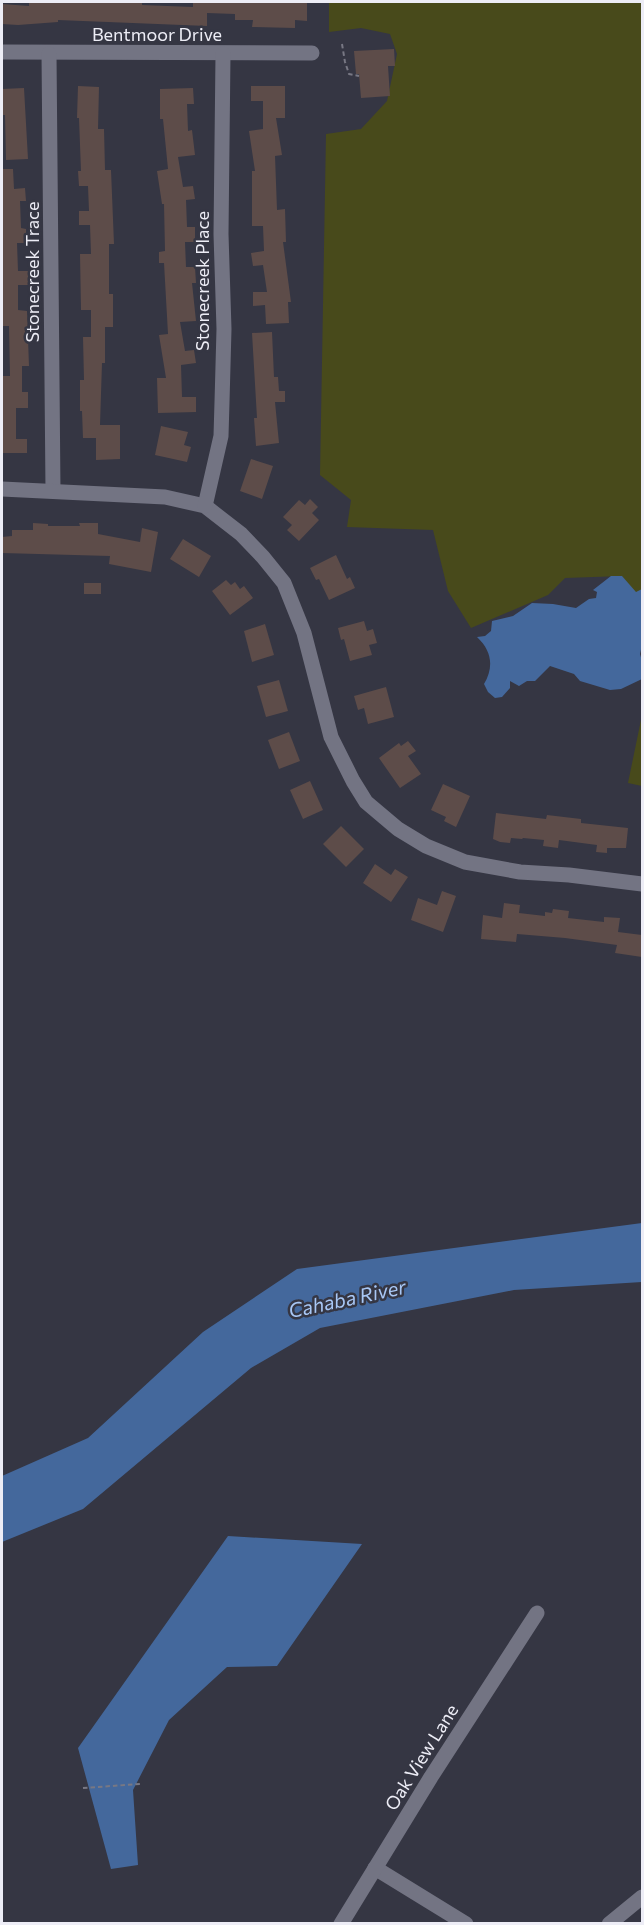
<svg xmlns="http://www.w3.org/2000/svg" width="644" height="1925" viewBox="0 0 644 1925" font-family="Commissioner,sans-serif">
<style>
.green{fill:#484a1b}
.water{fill:#44689c}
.building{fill:#5d4c49}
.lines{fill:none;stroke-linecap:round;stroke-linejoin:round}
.path{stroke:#787884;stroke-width:2;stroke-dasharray:4.5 3;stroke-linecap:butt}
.minor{stroke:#737483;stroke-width:15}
.labels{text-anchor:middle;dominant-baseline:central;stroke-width:5;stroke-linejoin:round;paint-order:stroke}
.street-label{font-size:18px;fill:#ededf6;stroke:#353643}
.water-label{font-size:20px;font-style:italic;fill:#a8c7f5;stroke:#353643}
</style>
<rect width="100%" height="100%" fill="#353643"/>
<g class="green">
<path d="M329 2H642V618L622 576 565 578 548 595 471 628 448 591 433 530 347 527 351 500 320 475 326 134 361 129 387 101 397 54 390 34 361 28 329 32Z"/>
<path d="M642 715V786L628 783Z"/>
</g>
<g class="water">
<path d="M611 576H622L636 592 642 589V645L640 654 642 661V679L621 689 610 690 580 681 574 674 550 666 535 681H527L519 686 510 681V688L502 697 495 698 488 692 484 684C494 667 492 651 477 637L485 636 491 631 492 621 513 616 532 603 553 604 576 608 589 599 596 598 597 592 593 590Z"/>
<path d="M642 1223V1282L514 1290 320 1328 251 1368 83 1509 2 1542V1476L88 1438 203 1332 297 1269Z"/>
<path d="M228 1536 362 1544 277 1666 227 1667 169 1720 133 1790 138 1865 111 1869 78 1748Z"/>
</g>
<g class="building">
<path d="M29 2H142V5L193 7V2H307V21L295 20V28L252 27 253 20H235V14L207 13V26L58 20V22L18 25 2 24V4L29 6Z"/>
<path d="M394 49 395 66H388L390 96 361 98 359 74H356L354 51Z"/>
<path d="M78 86 99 87 98 129H104L105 170H111L114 244H109V294H113V327H105V363H102L100 425H120V459L96 460V438H83L82 411H80V380H84L83 337H91V310H81L80 254H91L90 225H79V211H89L88 186H79L78 171H81L79 118H77Z"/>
<path d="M251 86H285V118H276L282 155 275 156 277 210 285 209 286 242H283L291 302H288L289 323 266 324 265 305 253 306V292H267L263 265 253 266 251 253 264 251 263 226H252V171H255L249 131 263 129V101H251Z"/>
<path d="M24 88 28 159 6 160 5 115H3L2 89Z"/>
<path d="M193 88 194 104H187L188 131 192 130 195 155 178 157 183 187 193 186 195 199 186 200 187 227H195V242H185L186 267H195L196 283H192L196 321 180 322 185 351 194 350 196 363 181 365 182 397H196V412L158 413 157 378H166L159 335 168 334 164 263H159V252L165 251 164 204H162L157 171 168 169 163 119H160V89Z"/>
<path d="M2 169H13L14 189 25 188 26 201H20L21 228 26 229V243H17L18 271H28V285H18V310L27 311 29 366H22V392H28V408H16V439H27V453H2V376H10L9 326H2Z"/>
<path d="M272 332 274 377H278L279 391H285V402H275L279 443 256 446 254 418H257L252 333Z"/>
<path d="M161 426 188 432 184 445 191 447 187 462 155 455Z"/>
<path d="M251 459 273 466 262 499 240 491Z"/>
<path d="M310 499 318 507 312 513 319 520 299 541 287 530 292 525 283 517 299 500 305 505Z"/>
<path d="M33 523 48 524V526H80L79 523H98V534L140 542 142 528 158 532 151 572 109 564 110 556 2 553V537L12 536V530H33Z"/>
<path d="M183 539 211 556 199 577 170 559Z"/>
<path d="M336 555 347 579 350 577 355 588 329 600 319 579 316 580 310 568Z"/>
<path d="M226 580 231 585 235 582 240 589 244 586 253 598 230 615 212 591Z"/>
<rect x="84" y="583" width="17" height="11"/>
<path d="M364 621 367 631 373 629 377 643 369 645 372 655 350 661 344 639 341 640 338 628Z"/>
<path d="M265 624 274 655 252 662 244 631Z"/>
<path d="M279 680 288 711 266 717 257 686Z"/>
<path d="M386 687 394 717 368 724 364 708 358 710 354 696Z"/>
<path d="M289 732 300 761 279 769 268 740Z"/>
<path d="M408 741 416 751 408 756 421 774 400 788 379 758 399 743 401 746Z"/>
<path d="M310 781 323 810 303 819 290 790Z"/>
<path d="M443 784 470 796 456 827 444 821 446 817 431 810Z"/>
<path d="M496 813 546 819 547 815 581 819V823L628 828 626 848H607V853L596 852 597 845 559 840 558 848 543 846 544 840 523 838 522 839 511 838 510 843 500 842 493 839Z"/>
<path d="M341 826 364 849 346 867 323 844Z"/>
<path d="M375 864 391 875 395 869 408 877 391 902 363 883Z"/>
<path d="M442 891 456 896 443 932 411 920 418 898 437 905Z"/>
<path d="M504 903 520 905 519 913 545 916V912L552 913 553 909 569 911 568 918 604 922V917L620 918 618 932 642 935V957L615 953 617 945 565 938 517 934 516 942 481 939 483 915 502 918Z"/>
</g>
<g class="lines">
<g class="path">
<path d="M342 44 345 62 349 74 359 76"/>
<path d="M83 1788 140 1784"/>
</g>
<g class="minor">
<path d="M2 52 312 53"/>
<path d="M49 54 53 490"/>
<path d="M2 489 165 497 205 506 241 534 263 557 284 583 304 633 331 737 353 781 366 802 398 829 426 846 465 862 520 872 569 875 642 884"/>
<path d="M205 506 221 436 222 402 224 329 221 234 223 54"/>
<path d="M375 1868 466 1924"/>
<path d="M341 1924 431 1777 537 1613"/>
<path d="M609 1924 642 1897"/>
</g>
</g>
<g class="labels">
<g class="street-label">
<text x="157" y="34">Bentmoor Drive</text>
<text transform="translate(32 272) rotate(-90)">Stonecreek Trace</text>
<text transform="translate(202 281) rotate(-90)">Stonecreek Place</text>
<text transform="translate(421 1757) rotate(-58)">Oak View Lane</text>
</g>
<g class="water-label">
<text transform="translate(347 1298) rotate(-12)">Cahaba River</text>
</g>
</g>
<rect width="644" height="1925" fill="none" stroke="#ededf6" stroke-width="6"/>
</svg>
